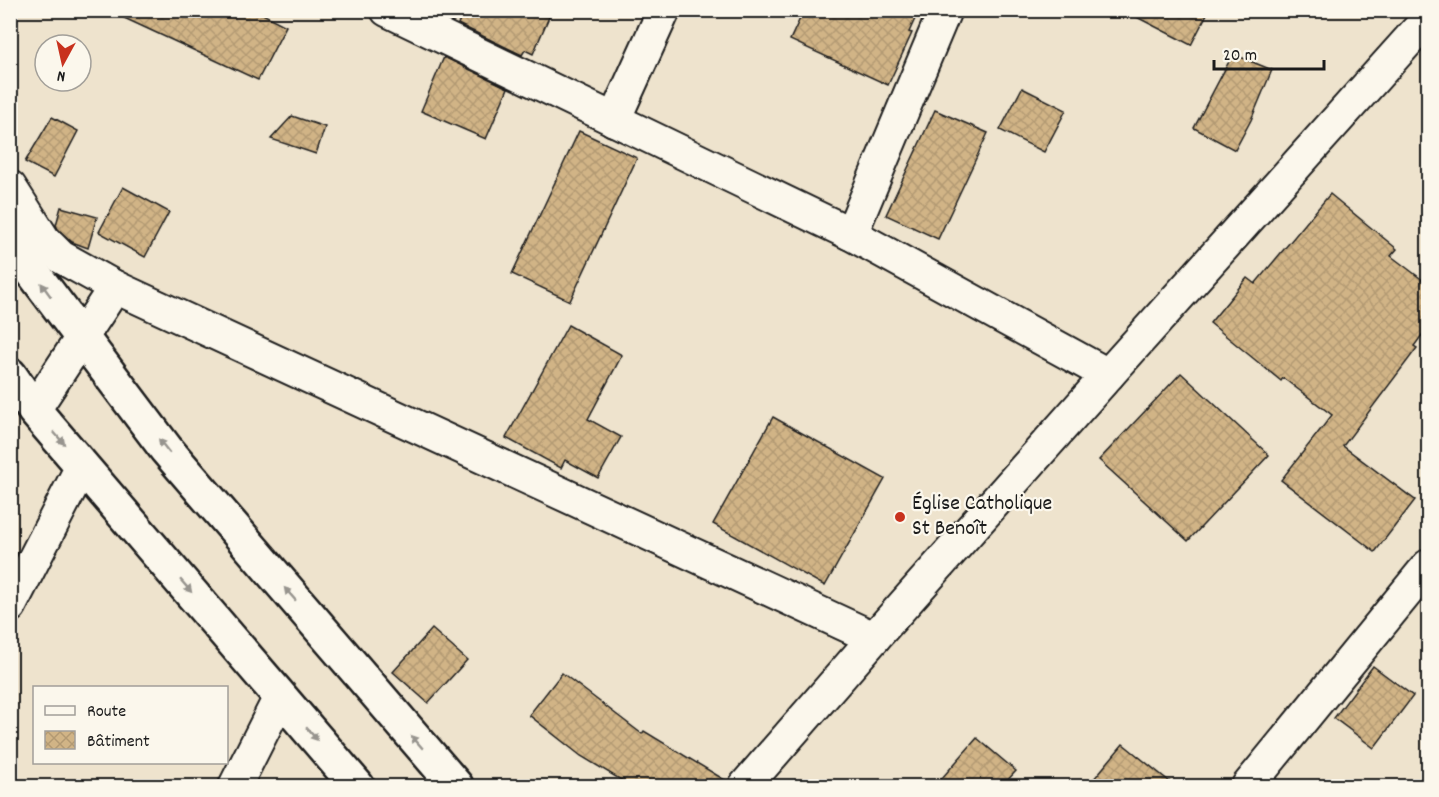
<svg xmlns="http://www.w3.org/2000/svg" width="1439" height="797" viewBox="0 0 1439 797" font-family="Dekko,sans-serif">
<style>
.building{fill:url(#building-cross-hatch);stroke:#1c1c1c;stroke-width:1.5}
.lines{fill:none;stroke-linecap:round;stroke-linejoin:round}
.street-casing{stroke:#1c1c1c;stroke-width:36}
.secondary-casing{stroke:#1c1c1c;stroke-width:38}
.street{stroke:#fbf7ec;stroke-width:32}
.secondary{stroke:#fbf7ec;stroke-width:33}
.oneway{fill:#97948e}
.poi-dot{fill:#c8321e;stroke:#fbf7ec;stroke-width:2}
.labels{text-anchor:middle;dominant-baseline:central;stroke-width:4.5;stroke-linejoin:round;paint-order:stroke}
.poi-label{font-size:22px;fill:#1c1c1c;stroke:#fbf7ec;text-anchor:start}
</style>
<defs>
<pattern id="building-cross-hatch" width="8" height="8" patternUnits="userSpaceOnUse" patternTransform="scale(1.5)"><rect width="8" height="8" fill="#d1b486"/><path d="M0 0l8 8M0 8l8-8" fill="none" stroke="#b39a73"/></pattern>
</defs>
<rect width="100%" height="100%" fill="#eee3cd"/>
<filter id="ink" filterUnits="userSpaceOnUse"><feTurbulence type="fractalNoise" baseFrequency=".0167" numOctaves="2"/><feDisplacementMap in="SourceGraphic" scale="12" xChannelSelector="R" yChannelSelector="G"/><feConvolveMatrix kernelMatrix="1 2 1 2 8 2 1 2 1" color-interpolation-filters="sRGB"/></filter>
<g filter="url(#ink)">
<g class="building">
<path d="M107 10H255L286 26 258 80Z"/>
<path d="M464 10H552L533 54 525 50 522 55 458 24Z"/>
<path d="M804 10H919L909 32 912 33 888 85 790 40Z"/>
<path d="M1123 10H1209L1191 45Z"/>
<path d="M1233 54 1272 70 1251 120 1235 150 1194 128Z"/>
<path d="M444 57 508 88 486 139 421 111Z"/>
<path d="M1022 88 1066 110 1044 152 1000 130Z"/>
<path d="M935 110 988 133 938 239 886 215Z"/>
<path d="M292 116 325 127 316 154 271 139Z"/>
<path d="M52 117 78 131 54 177 25 162Z"/>
<path d="M579 131 637 158 570 301 512 274Z"/>
<path d="M123 187 169 212 145 257 99 232Z"/>
<path d="M1330 194 1397 249 1391 256 1428 284V327L1414 346 1417 348 1343 446 1415 500 1375 552 1281 480 1332 415 1283 378 1281 381 1210 323 1247 278 1255 284Z"/>
<path d="M61 207 97 217 88 248 72 242 58 229 56 225Z"/>
<path d="M568 325 622 355 588 419 621 437 598 478 565 460 561 468 506 438Z"/>
<path d="M1181 373 1269 455 1188 541 1099 460Z"/>
<path d="M773 417 885 479 825 586 713 524Z"/>
<path d="M432 629 467 660 428 703 393 672Z"/>
<path d="M1373 666 1413 696 1374 748 1334 718Z"/>
<path d="M562 673 642 734 644 731 728 782V786H631L581 756 529 715Z"/>
<path d="M977 738 1016 771 1002 786H935Z"/>
<path d="M1123 744 1175 786H1088Z"/>
</g>
<g class="lines">
<defs>
<g id="street">
<path d="M387 10 851 234 1108 375"/>
<path d="M614 120 664 10"/>
<path d="M10 187 44 240 61 257 115 287 34 410"/>
<path d="M851 234 945 10"/>
<path d="M115 287 874 638"/>
<path d="M10 606 82 466"/>
<path d="M235 786 280 697"/>
<path d="M745 786 874 638 1108 375 1425 22 1428 15"/>
<path d="M1248 786 1428 566"/>
</g>
<g id="secondary">
<path d="M10 242 166 449 456 786"/>
<path d="M10 375 34 410 357 786"/>
</g>
</defs>
<use href="#street" class="street-casing"/>
<use href="#secondary" class="secondary-casing"/>
<use href="#street" class="street"/>
<use href="#secondary" class="secondary"/>
</g>
<defs><path id="oneway-solid" d="M-6-.8H1V-3.2L6.5 0L1 3.2V.8H-6Z" transform="scale(1.5)"/></defs>
<g class="oneway">
<use href="#oneway-solid" transform="translate(46 290) rotate(-126)"/>
<use href="#oneway-solid" transform="translate(59 438) rotate(49)"/>
<use href="#oneway-solid" transform="translate(164 446) rotate(-128)"/>
<use href="#oneway-solid" transform="translate(186 586) rotate(49)"/>
<use href="#oneway-solid" transform="translate(290 594) rotate(-131)"/>
<use href="#oneway-solid" transform="translate(312 734) rotate(49)"/>
<use href="#oneway-solid" transform="translate(417 742) rotate(-131)"/>
</g>
</g>
<circle class="poi-dot" cx="900" cy="517" r="6"/>
<g class="labels">
<g class="poi-label">
<text x="912" y="504">Église Catholique<tspan x="912" dy="25">St Benoît</tspan></text>
</g>
</g>
<rect width="1439" height="797" fill="none" stroke="#fbf7ec" stroke-width="36"/>
<rect x="18" y="18" width="1403" height="761" fill="none" stroke="#1c1c1c" stroke-width="2" filter="url(#ink)"/>
<rect x="33" y="686" width="195" height="78" fill="#fbf7ec" stroke="#a29f99" stroke-width="1.5"/>
<rect x="45" y="706" width="30" height="9" fill="#fbf7ec" stroke="#a29f99" stroke-width="1.5"/>
<text x="87" y="716" font-size="18" fill="#1c1c1c">Route</text>
<rect x="45" y="731" width="30" height="18" fill="url(#building-cross-hatch)" stroke="#a29f99" stroke-width="1.5"/>
<text x="87" y="746" font-size="18" fill="#1c1c1c">Bâtiment</text>
<g transform="translate(63 63) rotate(188)"><circle r="28" fill="#fbf7ec" stroke="#a29f99" stroke-width="1.5"/>
<path d="M0-4.5L10 22L0 15L-10 22Z" fill="#c8321e"/>
<text y="-9" font-size="16" font-weight="bold" text-anchor="middle" fill="#1c1c1c">N</text>
</g>
<path d="M1214 60v9h110v-9" fill="none" stroke="#1c1c1c" stroke-width="3"/>
<text x="1223" y="60" font-size="18" fill="#1c1c1c" stroke="#fbf7ec" stroke-width="4.5" paint-order="stroke">20 m</text>
</svg>
